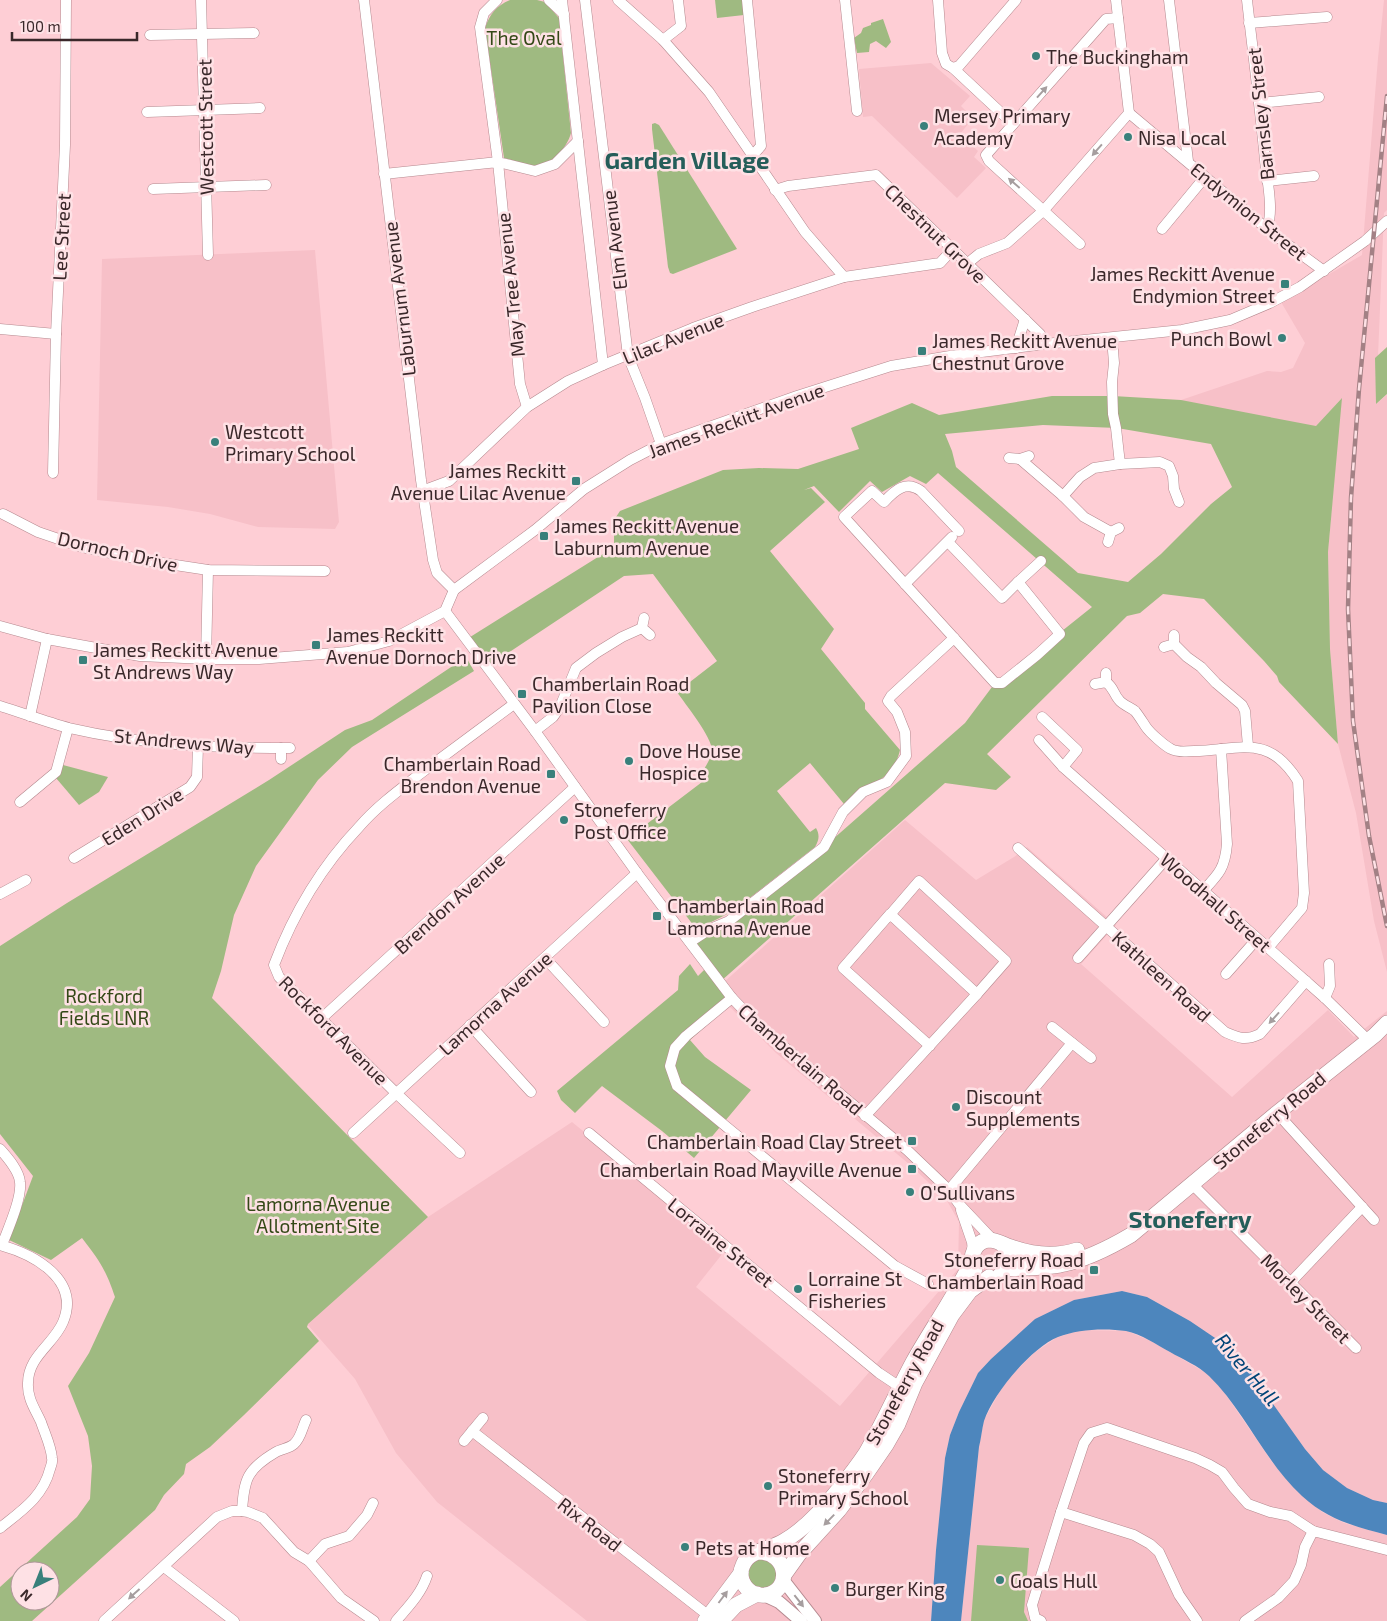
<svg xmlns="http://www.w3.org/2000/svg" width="1387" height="1621" viewBox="0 0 1387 1621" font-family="'Exo 2',sans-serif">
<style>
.built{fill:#f7c0c8}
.green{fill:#9fba81;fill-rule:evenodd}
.water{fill:#4d86bd}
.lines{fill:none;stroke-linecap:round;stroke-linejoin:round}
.minor-casing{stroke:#b5898f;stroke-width:11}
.major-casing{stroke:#b5898f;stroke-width:14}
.highway-casing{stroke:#b5898f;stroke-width:16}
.minor{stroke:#fff;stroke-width:10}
.major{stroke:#fff;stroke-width:12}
.highway{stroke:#fff;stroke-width:15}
.rail-casing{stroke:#a38185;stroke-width:4.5}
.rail{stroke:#fee1e5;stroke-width:2.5;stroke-dasharray:8;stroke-linecap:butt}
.oneway{fill:#a69e9f}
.poi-dot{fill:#39807b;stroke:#fee1e5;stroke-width:2}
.labels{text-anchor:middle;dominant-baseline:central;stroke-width:5;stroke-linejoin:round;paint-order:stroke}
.park-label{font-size:19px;fill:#344917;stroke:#fee1e5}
.poi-label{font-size:19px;fill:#3a282a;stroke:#fee1e5;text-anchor:start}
.street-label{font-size:19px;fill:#3a282a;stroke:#fee1e5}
.water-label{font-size:20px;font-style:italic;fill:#047;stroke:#fee1e5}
.district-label{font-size:24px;font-weight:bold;fill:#255e5a;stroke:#fee1e5}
</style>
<rect width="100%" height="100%" fill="#feced5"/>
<g class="built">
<path d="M1384 0H1387V210L1384 213 1376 404 1387 395V972L1374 921 1356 813 1338 744 1330 649 1328 552 1341 399 1304 439 1199 419 1181 400 1267 371 1281 372 1293 368 1305 343 1281 302 1362 255 1378 58Z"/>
<path d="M931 63 970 96 961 106 973 118 960 134 978 151 974 157 986 168 957 198 872 116 863 117 859 69Z"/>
<path d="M315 250 339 522 335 529 258 527 210 514 168 507 97 500 102 259Z"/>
<path d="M905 820 976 880 1014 857 1027 847 1116 925 1081 964 1232 1097 1328 1010 1354 1037 1387 1011V1503L1373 1500 1347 1488 1323 1470 1305 1449 1277 1411 1224 1344 1190 1321 1147 1297 1122 1291 1074 1300 1035 1319 991 1359 978 1373 959 1412 950 1435 945 1458 936 1550 931 1621H587L437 1502 396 1453 355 1379 307 1324 428 1217 572 1122 727 1248 696 1287 840 1406 958 1269 959 1222 946 1199 909 1164 776 1053 714 991Z"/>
<path d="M1080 1330 1127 1331 1151 1341 1208 1374 1224 1392 1272 1462 1322 1512 1344 1523 1387 1535V1621H961L979 1447 984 1420 1000 1391 1010 1377 1034 1353 1056 1338Z"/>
</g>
<g class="green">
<path d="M510 0H537L545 2 559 18 571 133C567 148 552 165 535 166 525 166 513 160 504 158L485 28C490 14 496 6 510 0Z"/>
<path d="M715 0H743L744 15 717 18Z"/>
<path d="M883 19 891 42 886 48 876 41 870 44 869 52 857 53 854 38 861 33 863 28 871 25V23Z"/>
<path d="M655 123 659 125 737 249 673 274 670 273 668 267 652 129V124Z"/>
<path d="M1387 347V394L1376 404 1375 358Z"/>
<path d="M1052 396H1113L1181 400 1316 426 1342 398 1328 552 1330 649 1338 744 1279 682 1277 676 1264 661 1204 599 1163 594 1140 613 1127 616 987 754 1011 777 996 790 945 783 721 981 735 1000 690 1040 705 1057 751 1090 694 1158 662 1131 602 1086 575 1113 561 1100 557 1091 678 990 679 976 690 964 698 976 708 966 690 942 729 920 824 847 965 723 992 687 1092 607 938 473 926 484 910 476 882 492 870 481 839 512 814 486 804 490 811 488 825 502 770 551 834 629 821 649 865 703V709L900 750C892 785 864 782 844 804L810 763 777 791 810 832 816 828C820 835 819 840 815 847L738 907C726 916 713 920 701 928L694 926 627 839 706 779 704 769C707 764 711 758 712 751 713 738 685 704 677 692L717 661 653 574 624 576 487 667 467 639 614 547V520L620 511 723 470 759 468 798 469 859 449 851 428 912 403 939 415ZM1043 425 1117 428 1211 444 1232 487 1211 504 1161 554 1128 582 1078 573 956 467 952 451 945 434Z"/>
<path d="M466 657 474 671 352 747 318 780 256 866 234 915 221 971 212 998 428 1217 308 1324 307 1327 319 1341 244 1415 210 1447 186 1464 184 1474 164 1495 155 1510 32 1621H0V1587L77 1517 90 1499 92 1466 88 1436 68 1386 89 1353 115 1297C106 1270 99 1260 82 1238L51 1260 9 1240 33 1176 0 1134V946L67 903 269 780 345 730 372 720ZM20 1571H50V1601H20Z"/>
<path d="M63 765 108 777 99 792 79 805 56 778Z"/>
<path d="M977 1545 1029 1548 1024 1612 1028 1621H971Z"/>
<path d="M762 1557 777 1567 775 1584 763 1590 751 1585 747 1567Z"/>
</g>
<path class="water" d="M1122 1291 1147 1297 1190 1321 1224 1344 1249 1370 1305 1449 1323 1470 1347 1488 1373 1500 1387 1503V1535C1354 1526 1328 1520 1302 1496 1264 1461 1245 1411 1209 1376 1199 1366 1182 1359 1170 1352 1157 1345 1141 1334 1126 1331 1105 1328 1078 1329 1058 1337 1031 1348 993 1394 984 1421 982 1429 981 1439 979 1447L961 1621H931L936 1550 945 1458 950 1435 959 1412 978 1373 991 1359 1035 1319 1074 1300Z"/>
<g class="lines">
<defs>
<g id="minor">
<path d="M201 0 208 255"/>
<path d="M364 0 421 480 433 560 437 573 454 590"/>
<path d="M497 0 484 13 480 27 498 162 535 171 555 164 578 141"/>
<path d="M549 0 564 14"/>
<path d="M562 0 603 365"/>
<path d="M585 0 628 356 645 398 661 444"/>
<path d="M618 0 663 40 709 92 805 232 844 277"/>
<path d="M747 0 761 146 752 156"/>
<path d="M845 0 857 111"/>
<path d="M938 0 942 53 946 64 953 68 959 66 1016 0"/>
<path d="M1169 0 1188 161"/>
<path d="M1247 0C1253 53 1260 107 1265 160 1267 180 1274 211 1267 228"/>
<path d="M1249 23 1327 17"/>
<path d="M150 35 254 33"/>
<path d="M663 40 681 26 678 0"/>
<path d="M953 68 1013 124"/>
<path d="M1260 103 1319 97"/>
<path d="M147 112 260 108"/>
<path d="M1129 113 1272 233 1324 271"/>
<path d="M384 174 498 162 520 384 527 407"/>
<path d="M1267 181 1314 176"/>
<path d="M153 189 266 185"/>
<path d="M775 190 788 186 876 175 1040 334 1045 344"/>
<path d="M1162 229 1205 177"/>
<path d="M1080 244 989 161 986 155 1106 19 1118 18"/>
<path d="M968 263 979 254 1007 243 1044 210 1129 113 1116 0"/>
<path d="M0 329 56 334"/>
<path d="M1112 338 1114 363 1112 382 1113 414 1116 428 1120 464"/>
<path d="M1016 348 1025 319"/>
<path d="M1009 458 1020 459 1029 456"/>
<path d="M1020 459 1063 496 1084 517 1111 532"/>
<path d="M53 473 56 334 65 145 66 0"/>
<path d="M422 491 449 481 527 407 568 381 603 365 693 328 752 307 844 277 940 263 953 249"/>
<path d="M1063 496 1080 477 1094 468 1120 464 1160 462 1169 466 1173 476 1174 489 1179 502"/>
<path d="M3 514 38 532 82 547 149 561 208 570 325 571"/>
<path d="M948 542 1002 598 1018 582 1060 634 1037 655 1002 683H995L844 517 872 491 884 502C895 490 906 480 921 491L959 531"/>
<path d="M1108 542 1111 532 1119 528"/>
<path d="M1018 582 1041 561"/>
<path d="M905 584 952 537"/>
<path d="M445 611 535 731 637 873 732 998 757 1024 907 1150 949 1190 959 1204 993 1240"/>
<path d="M644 618 642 628 650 635"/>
<path d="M0 626 47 639 140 656 206 659H259L348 652 389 641 445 611 454 590 535 530 584 489 630 460 661 444 797 396 891 366 950 356 1045 344 1182 330 1230 320 1270 303 1300 287 1365 241 1387 221"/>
<path d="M1174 644 1187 657 1201 667 1216 683 1242 705 1245 711 1248 746"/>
<path d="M1164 647 1174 644V635"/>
<path d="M206 659 208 570"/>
<path d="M1106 682C1114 688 1113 693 1119 700 1123 705 1130 707 1135 711 1139 716 1142 721 1146 727 1150 733 1165 746 1171 749 1178 753 1187 751 1194 751 1241 750 1268 733 1298 781L1304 893 1302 908 1268 948"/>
<path d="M1095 684 1106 682V673"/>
<path d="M0 706C23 713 46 722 69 728 142 745 216 748 290 748"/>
<path d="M30 716 47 639"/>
<path d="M1042 717 1077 750 1063 767"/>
<path d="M535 731 553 717 560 707 576 668 596 653 622 637 642 628"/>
<path d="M1039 740 1063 767 1325 998 1368 1040"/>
<path d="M281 748V759"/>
<path d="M20 802 56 772 68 728"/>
<path d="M1018 848 1225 1032C1239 1038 1245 1041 1260 1034L1306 981"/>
<path d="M74 858 190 787 197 777 198 746"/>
<path d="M1203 891C1219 874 1225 868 1227 844L1221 749"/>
<path d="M0 894 26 880"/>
<path d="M888 917 919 881 1006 961 977 994"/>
<path d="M690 942 710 929 729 921 824 847 843 812 863 792 887 782 906 756 905 732 897 712 888 701 891 696 954 638"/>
<path d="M545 958 604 1022"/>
<path d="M1078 958 1166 859"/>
<path d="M1226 974 1257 939"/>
<path d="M732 998 686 1036 675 1048 670 1066 677 1086 895 1266 928 1284"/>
<path d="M1325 998 1330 986 1329 964"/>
<path d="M322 1018 575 787"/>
<path d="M470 1025 531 1092"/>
<path d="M1052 1027 1091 1058"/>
<path d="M1277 1113 1374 1220"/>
<path d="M865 1116 977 994 890 914 843 968 930 1046"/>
<path d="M353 1133 637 873"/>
<path d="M589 1133 879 1373 900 1387"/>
<path d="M0 1149C7 1157 19 1170 20 1182 22 1198 8 1229 2 1245"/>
<path d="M460 1153 397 1094 279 977 274 965C294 912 320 868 359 827 378 805 402 788 425 770 455 748 484 726 514 704"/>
<path d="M1192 1184 1356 1348"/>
<path d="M949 1190 1072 1043"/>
<path d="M961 1210 972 1242 973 1252"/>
<path d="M0 1245C33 1254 81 1279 63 1322 54 1344 28 1356 28 1383 27 1398 35 1409 41 1422 45 1434 51 1446 52 1458 53 1462 51 1466 50 1469 43 1497 21 1511 0 1528"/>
<path d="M1290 1283 1362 1207"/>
<path d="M472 1431 709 1616"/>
<path d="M464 1441 483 1418"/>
<path d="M242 1511C244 1479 247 1469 276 1452 281 1449 290 1448 294 1444 301 1438 302 1428 306 1420"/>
<path d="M309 1561 325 1544 349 1536 367 1515 373 1503"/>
<path d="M164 1567 234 1621"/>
<path d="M104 1621 217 1517 232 1511H242L248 1512 263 1518 294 1552 309 1561 341 1598 374 1621"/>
<path d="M396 1621C408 1607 421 1594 427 1576"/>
<path d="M1041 1621 1035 1618 1032 1605 1061 1512"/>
<path d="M1197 1621 1179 1595 1159 1552 1150 1544 1134 1535 1061 1512 1084 1443 1091 1433 1107 1428 1195 1458 1210 1465 1222 1472 1234 1488 1248 1504 1270 1512 1290 1516 1313 1531"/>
<path d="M1245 1621 1278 1598 1294 1581 1301 1565 1305 1547 1313 1531 1387 1550"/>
</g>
<g id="major">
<path d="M783 1580 815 1621"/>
<path d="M764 1595 779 1602 801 1621"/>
</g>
<g id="highway">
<path d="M975 1269C968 1257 975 1241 989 1240 997 1240 1004 1245 1011 1247 1033 1255 1055 1257 1077 1250"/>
<path d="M1006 1269C1024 1268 1043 1268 1060 1265 1085 1260 1109 1248 1131 1235L1277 1113 1375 1035 1387 1023"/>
<path d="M1000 1275C1011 1266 1012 1254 1002 1244"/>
<path d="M759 1552C788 1552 793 1591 765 1595 748 1597 736 1579 743 1565 749 1550 772 1549 784 1541 805 1529 824 1508 839 1489 848 1478 858 1465 866 1453 883 1423 897 1392 913 1362 932 1328 955 1296 972 1261"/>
<path d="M784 1575 799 1554 839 1510 866 1474 886 1445 898 1424 915 1383 952 1315 970 1291 989 1277"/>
<path d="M705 1621 741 1573"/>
<path d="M721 1621 736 1605 757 1594"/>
</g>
</defs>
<use href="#minor" class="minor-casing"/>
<use href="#major" class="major-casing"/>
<use href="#highway" class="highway-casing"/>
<use href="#minor" class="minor"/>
<use href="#major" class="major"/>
<use href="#highway" class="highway"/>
<defs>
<path id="rail" d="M1387 96 1359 389 1351 498 1348 609 1353 721 1369 836 1387 926"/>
</defs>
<use href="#rail" class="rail-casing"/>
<use href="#rail" class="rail"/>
</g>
<defs><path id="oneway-solid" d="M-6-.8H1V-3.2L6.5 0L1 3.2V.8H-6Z" transform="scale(1.25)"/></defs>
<g class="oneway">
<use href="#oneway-solid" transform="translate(1042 92) rotate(-48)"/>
<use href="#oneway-solid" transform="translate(1097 150) rotate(131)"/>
<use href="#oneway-solid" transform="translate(1014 183) rotate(-139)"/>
<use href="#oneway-solid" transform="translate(1274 1018) rotate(132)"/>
<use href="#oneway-solid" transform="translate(829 1520) rotate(134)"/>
<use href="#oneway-solid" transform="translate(134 1594) rotate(138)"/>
<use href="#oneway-solid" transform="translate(723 1597) rotate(-53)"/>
<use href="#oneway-solid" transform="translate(799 1601) rotate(52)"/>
</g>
<g class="poi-dot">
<circle cx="1036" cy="56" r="5"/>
<circle cx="924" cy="126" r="5"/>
<circle cx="1128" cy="137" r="5"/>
<rect x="1280" y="279" width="10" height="10" rx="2.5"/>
<circle cx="1282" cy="338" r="5"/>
<rect x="917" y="346" width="10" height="10" rx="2.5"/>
<circle cx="215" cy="442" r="5"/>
<rect x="571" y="476" width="10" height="10" rx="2.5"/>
<rect x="539" y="531" width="10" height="10" rx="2.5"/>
<rect x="311" y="640" width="10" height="10" rx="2.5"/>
<rect x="78" y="655" width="10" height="10" rx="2.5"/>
<rect x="517" y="689" width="10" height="10" rx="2.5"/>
<circle cx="629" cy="761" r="5"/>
<rect x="546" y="769" width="10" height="10" rx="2.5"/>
<circle cx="564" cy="820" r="5"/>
<rect x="652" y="911" width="10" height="10" rx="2.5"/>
<circle cx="956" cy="1107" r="5"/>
<rect x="907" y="1136" width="10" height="10" rx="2.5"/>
<rect x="907" y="1164" width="10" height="10" rx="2.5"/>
<circle cx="910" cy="1192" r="5"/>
<rect x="1089" y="1265" width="10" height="10" rx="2.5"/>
<circle cx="798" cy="1289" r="5"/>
<circle cx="768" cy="1486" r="5"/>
<circle cx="685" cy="1547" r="5"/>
<circle cx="1000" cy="1580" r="5"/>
<circle cx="835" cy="1588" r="5"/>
</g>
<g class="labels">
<g class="park-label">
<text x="524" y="37">The Oval</text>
<text x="104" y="995">Rockford<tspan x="104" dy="22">Fields LNR</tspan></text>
<text x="318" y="1203">Lamorna Avenue<tspan x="318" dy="22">Allotment Site</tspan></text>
</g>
<g class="poi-label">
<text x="1046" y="56">The Buckingham</text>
<text x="934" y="115">Mersey Primary<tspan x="934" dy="22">Academy</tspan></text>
<text x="1138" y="137">Nisa Local</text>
<text x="1275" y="273" text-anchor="end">James Reckitt Avenue<tspan x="1275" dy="22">Endymion Street</tspan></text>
<text x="1272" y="338" text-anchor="end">Punch Bowl</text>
<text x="932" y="340">James Reckitt Avenue<tspan x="932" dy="22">Chestnut Grove</tspan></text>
<text x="225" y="431">Westcott<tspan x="225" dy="22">Primary School</tspan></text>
<text x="566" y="470" text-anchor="end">James Reckitt<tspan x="566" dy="22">Avenue Lilac Avenue</tspan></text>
<text x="554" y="525">James Reckitt Avenue<tspan x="554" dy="22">Laburnum Avenue</tspan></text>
<text x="326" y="634">James Reckitt<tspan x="326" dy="22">Avenue Dornoch Drive</tspan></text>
<text x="93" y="649">James Reckitt Avenue<tspan x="93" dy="22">St Andrews Way</tspan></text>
<text x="532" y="683">Chamberlain Road<tspan x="532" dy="22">Pavilion Close</tspan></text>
<text x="639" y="750">Dove House<tspan x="639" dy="22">Hospice</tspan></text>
<text x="541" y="763" text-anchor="end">Chamberlain Road<tspan x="541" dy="22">Brendon Avenue</tspan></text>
<text x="574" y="809">Stoneferry<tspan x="574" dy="22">Post Office</tspan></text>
<text x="667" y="905">Chamberlain Road<tspan x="667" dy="22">Lamorna Avenue</tspan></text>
<text x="966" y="1096">Discount<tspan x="966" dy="22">Supplements</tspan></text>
<text x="902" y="1141" text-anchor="end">Chamberlain Road Clay Street</text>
<text x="902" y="1169" text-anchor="end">Chamberlain Road Mayville Avenue</text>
<text x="920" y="1192">O'Sullivans</text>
<text x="1084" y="1259" text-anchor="end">Stoneferry Road<tspan x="1084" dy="22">Chamberlain Road</tspan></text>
<text x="808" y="1278">Lorraine St<tspan x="808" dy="22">Fisheries</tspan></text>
<text x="778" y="1475">Stoneferry<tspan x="778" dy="22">Primary School</tspan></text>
<text x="695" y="1547">Pets at Home</text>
<text x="1010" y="1580">Goals Hull</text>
<text x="845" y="1588">Burger King</text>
</g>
<g class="street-label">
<text transform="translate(1260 114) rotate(-96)">Barnsley Street</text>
<text transform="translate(205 127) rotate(-91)">Westcott Street</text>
<text transform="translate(1249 211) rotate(39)">Endymion Street</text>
<text transform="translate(936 233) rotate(44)">Chestnut Grove</text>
<text transform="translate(61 237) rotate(-87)">Lee Street</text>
<text transform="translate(614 240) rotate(-97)">Elm Avenue</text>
<text transform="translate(510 285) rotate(-96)">May Tree Avenue</text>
<text transform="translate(399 299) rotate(-97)">Laburnum Avenue</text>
<text transform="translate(673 338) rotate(-22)">Lilac Avenue</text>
<text transform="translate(736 420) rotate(-20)">James Reckitt Avenue</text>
<text transform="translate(118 551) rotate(13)">Dornoch Drive</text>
<text transform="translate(184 741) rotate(5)">St Andrews Way</text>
<text transform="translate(142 816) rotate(-32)">Eden Drive</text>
<text transform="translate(1216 902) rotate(41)">Woodhall Street</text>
<text transform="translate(449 903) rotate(-42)">Brendon Avenue</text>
<text transform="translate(1162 976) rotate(42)">Kathleen Road</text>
<text transform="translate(495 1003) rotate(-42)">Lamorna Avenue</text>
<text transform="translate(334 1030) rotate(45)">Rockford Avenue</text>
<text transform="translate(801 1059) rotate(41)">Chamberlain Road</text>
<text transform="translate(1269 1120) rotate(-40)">Stoneferry Road</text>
<text transform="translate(721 1242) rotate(39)">Lorraine Street</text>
<text transform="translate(1306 1298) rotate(45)">Morley Street</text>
<text transform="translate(904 1382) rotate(-61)">Stoneferry Road</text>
<text transform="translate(590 1524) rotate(38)">Rix Road</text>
</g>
<g class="water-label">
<text transform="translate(1248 1369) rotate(50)">River Hull</text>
</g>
<g class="district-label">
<text x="687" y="159">Garden Village</text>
<text x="1190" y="1218">Stoneferry</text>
</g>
</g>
<g transform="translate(35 1586) rotate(223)"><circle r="24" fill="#fee1e5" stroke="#b0979a"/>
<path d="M0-4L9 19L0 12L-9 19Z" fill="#39807b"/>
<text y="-8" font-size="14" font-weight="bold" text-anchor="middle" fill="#3a282a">N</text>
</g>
<path d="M12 32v8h125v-8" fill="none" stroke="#3a282a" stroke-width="2.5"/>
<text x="20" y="32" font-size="15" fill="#3a282a" stroke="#fee1e5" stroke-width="4" paint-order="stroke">100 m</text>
</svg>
